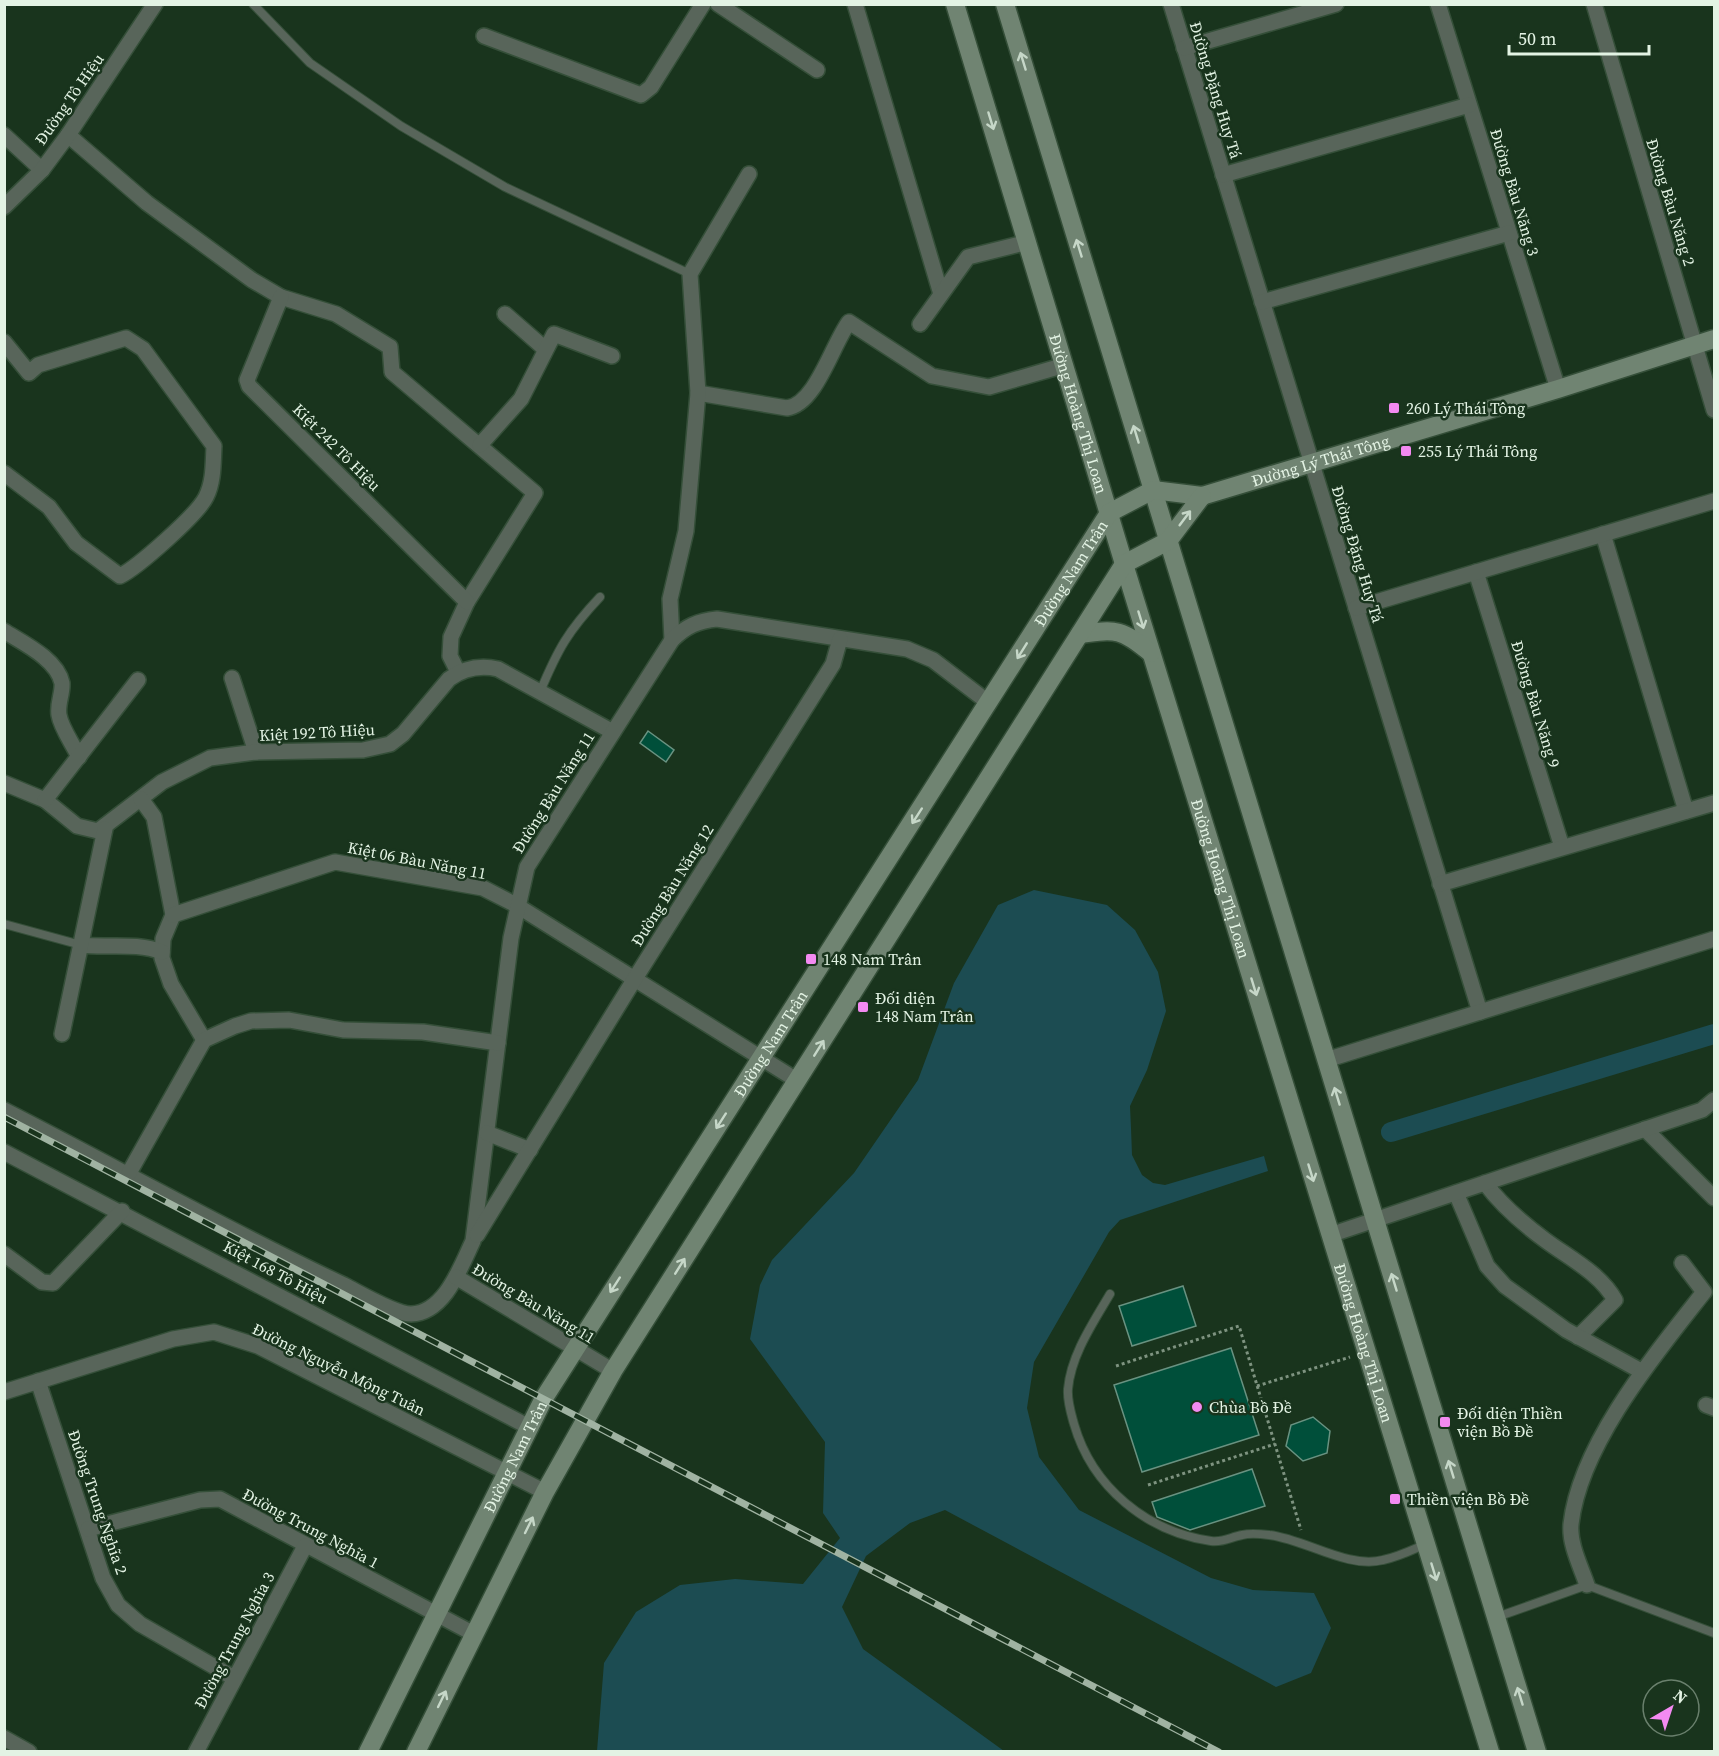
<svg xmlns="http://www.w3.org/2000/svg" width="1719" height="1756" viewBox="0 0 1719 1756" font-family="'Source Serif 4',serif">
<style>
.water{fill:#1c4c52}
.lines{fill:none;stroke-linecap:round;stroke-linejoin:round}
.canal{stroke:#1c4c52;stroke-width:20}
.building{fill:#004f3a;stroke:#699281;stroke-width:1.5}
.lane-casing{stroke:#354f39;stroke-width:10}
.street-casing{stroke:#354f39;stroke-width:18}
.secondary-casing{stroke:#354f39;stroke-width:21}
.path{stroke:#7e9380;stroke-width:3;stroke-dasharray:3 3;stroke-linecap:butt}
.lane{stroke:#58655a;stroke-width:8}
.street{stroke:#58655a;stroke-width:15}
.secondary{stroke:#708472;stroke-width:18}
.rail-casing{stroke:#a0b3a2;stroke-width:7}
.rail{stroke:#19341d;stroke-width:4.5;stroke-dasharray:14;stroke-linecap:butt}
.oneway{stroke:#c6d7c8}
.poi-dot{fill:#f38af1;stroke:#19341d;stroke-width:2}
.labels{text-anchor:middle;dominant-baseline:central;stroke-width:5;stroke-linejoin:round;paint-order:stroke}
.street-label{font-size:16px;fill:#e3f3e4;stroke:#19341d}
.poi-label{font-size:16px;fill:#e3f3e4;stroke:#19341d;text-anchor:start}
</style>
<rect width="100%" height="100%" fill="#19341d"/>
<path class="water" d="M1034 890 1107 905 1135 930 1158 972 1166 1011 1147 1070 1130 1106 1131 1128 1132 1155 1142 1175 1153 1183 1165 1185 1264 1156 1268 1171 1120 1220 1109 1232 1034 1362 1027 1408 1039 1457 1079 1510 1211 1578 1253 1590 1314 1593 1331 1628 1311 1673 1276 1687 945 1510 910 1523 866 1556 842 1607 863 1649 1004 1751H597L604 1663 636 1612 680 1585 735 1579 803 1584 840 1538 823 1513 825 1442 750 1339 760 1285 772 1260 854 1173 918 1080 954 983 998 905Z"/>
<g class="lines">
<path class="canal" d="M1391 1132 1714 1034"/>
</g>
<g class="building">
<path d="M648 731 674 750 666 762 640 743Z"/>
<path d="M1183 1286 1196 1326 1132 1346 1119 1306Z"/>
<path d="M1231 1348 1259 1435 1142 1472 1114 1385Z"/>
<path d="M1313 1417 1330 1431 1327 1453 1303 1461 1286 1446 1291 1425Z"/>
<path d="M1252 1469 1265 1506 1190 1530 1157 1517 1152 1502Z"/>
</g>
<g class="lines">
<defs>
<g id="lane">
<path d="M253 4 310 63 401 126 505 187 690 274"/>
<path d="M540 692C558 649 568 631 600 597"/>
<path d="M4 924 81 945"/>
<path d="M1110 1294C1093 1323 1071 1355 1068 1389 1067 1401 1071 1413 1074 1424 1092 1487 1147 1532 1211 1541 1223 1543 1231 1537 1242 1535 1250 1533 1261 1534 1269 1535 1305 1539 1347 1569 1383 1560 1398 1557 1412 1550 1426 1544"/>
<path d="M1497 1617 1587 1585 1714 1633"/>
</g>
<g id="street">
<path d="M718 4 817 70"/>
<path d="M855 4 941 294"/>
<path d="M1171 4 1480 1012"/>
<path d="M1438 4 1558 389"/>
<path d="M1594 4 1714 410"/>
<path d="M484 36 641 95 651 87 703 4"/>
<path d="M1184 48 1336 4"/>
<path d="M4 135 42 170"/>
<path d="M68 135 147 203 252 280 281 297 336 314 390 347 392 372 535 493 467 602 451 637 450 656 458 672"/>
<path d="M1223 175 1469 105"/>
<path d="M4 207 42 170 68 135 155 4"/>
<path d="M281 297 247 380 249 386 467 602"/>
<path d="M1262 302 1509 233"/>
<path d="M505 314 544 348"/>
<path d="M920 324 968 257 1028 242"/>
<path d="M4 342 29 373 38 365 126 338 143 349 214 446C213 463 214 481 206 497 197 515 138 567 120 576L76 543 49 507 4 473"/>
<path d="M698 393 787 408C816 404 832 345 849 322L932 376 989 387 1065 365"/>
<path d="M480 445 521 399 554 334 612 356"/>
<path d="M1603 534 1686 811"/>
<path d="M1476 572 1562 847"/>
<path d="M1356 608 1714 501"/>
<path d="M4 631C23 643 57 659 62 683 63 693 57 704 59 715 61 728 73 744 79 757"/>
<path d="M672 640 670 599 686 531 698 393 690 274 749 174"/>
<path d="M232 678 256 752"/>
<path d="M4 783 45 800 77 826 98 831 162 782 210 758 256 752 363 750 390 744 403 734 449 679C464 668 480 665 498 669L613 732"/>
<path d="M141 799 154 817 173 915 163 939 162 958 171 984 204 1040"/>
<path d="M45 800 138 680"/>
<path d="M1440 884 1714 803"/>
<path d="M173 915 335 862 483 888 516 905 798 1081"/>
<path d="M81 945C107 948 137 942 162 952"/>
<path d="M62 1034 105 829"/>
<path d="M1326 1060 1714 939"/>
<path d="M4 1110C118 1168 229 1231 344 1285 360 1293 395 1314 411 1314 445 1313 461 1266 473 1241L511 938 527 867 672 640C686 626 698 621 717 619L907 649 933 660 989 703"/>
<path d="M1645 1129 1714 1198"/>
<path d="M487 1133 530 1150"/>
<path d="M4 1152 529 1427"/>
<path d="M129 1173 204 1040 235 1026 251 1021 289 1020 343 1030 423 1032 498 1043"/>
<path d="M1485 1183C1502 1206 1522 1223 1545 1240 1569 1258 1600 1273 1615 1300L1578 1337"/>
<path d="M1456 1193 1487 1266 1505 1286 1566 1330 1641 1371"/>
<path d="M477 1235 634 980 833 664 840 639"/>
<path d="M1330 1235 1702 1110 1714 1100"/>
<path d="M4 1254 42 1282 53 1283 122 1211"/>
<path d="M456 1277 613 1371"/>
<path d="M38 1381 103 1578 118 1605 140 1624 234 1678"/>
<path d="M4 1392 173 1339 214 1332 258 1346 545 1492"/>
<path d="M1706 1405 1714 1408"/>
<path d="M88 1529 200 1500 220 1499 474 1634"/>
<path d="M1587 1585C1581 1567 1569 1544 1571 1524 1580 1444 1656 1353 1704 1292L1682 1263"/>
<path d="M4 1738 29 1752"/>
<path d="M196 1752 305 1546"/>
</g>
<g id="secondary">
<path id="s1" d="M955 4 1124 564 1490 1752"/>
<path d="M1005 4 1537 1752"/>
<path d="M1080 634C1118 629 1121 629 1151 653"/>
<path id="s2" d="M368 1752 544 1398 1109 513 1153 490 1202 496 1558 389 1714 339"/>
<path d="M416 1752 545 1492 613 1371 1124 564 1168 541 1202 496"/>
</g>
</defs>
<use href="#lane" class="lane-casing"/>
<use href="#street" class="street-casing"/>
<use href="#secondary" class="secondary-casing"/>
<g class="path">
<path d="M1116 1366 1239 1326 1301 1530"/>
<path d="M1257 1386 1350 1357"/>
<path d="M1148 1485 1275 1444"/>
</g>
<use href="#lane" class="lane"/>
<use href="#street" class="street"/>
<use href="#secondary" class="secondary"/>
<defs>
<path id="rail" d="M4 1117 1219 1752"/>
</defs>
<use href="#rail" class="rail-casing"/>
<use href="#rail" class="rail"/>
</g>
<defs><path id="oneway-shaft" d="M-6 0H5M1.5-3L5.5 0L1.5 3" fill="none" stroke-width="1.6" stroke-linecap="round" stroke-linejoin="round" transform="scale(1.5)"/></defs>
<g class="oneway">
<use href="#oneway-shaft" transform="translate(1023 61) rotate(-107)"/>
<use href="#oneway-shaft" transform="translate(991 121) rotate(73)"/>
<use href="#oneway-shaft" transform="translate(1079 248) rotate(-107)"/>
<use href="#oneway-shaft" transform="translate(1136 434) rotate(-107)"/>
<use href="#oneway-shaft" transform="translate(1185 518) rotate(-53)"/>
<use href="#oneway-shaft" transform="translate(1141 620) rotate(73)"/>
<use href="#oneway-shaft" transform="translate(1022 651) rotate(122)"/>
<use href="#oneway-shaft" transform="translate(917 816) rotate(123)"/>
<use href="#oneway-shaft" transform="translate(1254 987) rotate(73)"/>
<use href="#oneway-shaft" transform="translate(819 1048) rotate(-58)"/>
<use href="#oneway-shaft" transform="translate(1337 1096) rotate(-107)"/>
<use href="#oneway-shaft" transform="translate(721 1121) rotate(123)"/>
<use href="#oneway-shaft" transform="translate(1311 1173) rotate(73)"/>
<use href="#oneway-shaft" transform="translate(680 1266) rotate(-58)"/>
<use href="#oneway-shaft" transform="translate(1394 1282) rotate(-107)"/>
<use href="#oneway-shaft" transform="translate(615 1285) rotate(123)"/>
<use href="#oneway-shaft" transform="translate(1451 1469) rotate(-107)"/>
<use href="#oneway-shaft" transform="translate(529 1525) rotate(-64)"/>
<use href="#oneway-shaft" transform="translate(1434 1572) rotate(73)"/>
<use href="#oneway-shaft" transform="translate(1520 1696) rotate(-107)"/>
<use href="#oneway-shaft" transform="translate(442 1699) rotate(-64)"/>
</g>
<g class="poi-dot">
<rect x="1388" y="402" width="12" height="12" rx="3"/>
<rect x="1400" y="445" width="12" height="12" rx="3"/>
<rect x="805" y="953" width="12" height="12" rx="3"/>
<rect x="857" y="1001" width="12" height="12" rx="3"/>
<circle cx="1197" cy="1407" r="6"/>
<rect x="1439" y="1416" width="12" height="12" rx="3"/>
<rect x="1389" y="1493" width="12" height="12" rx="3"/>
</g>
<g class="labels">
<g class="street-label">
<text transform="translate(1216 90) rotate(73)">Đường Đặng Huy Tá</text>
<text transform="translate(69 99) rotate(-55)">Đường Tô Hiệu</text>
<text transform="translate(1515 192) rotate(73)">Đường Bàu Năng 3</text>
<text transform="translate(1671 202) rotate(73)">Đường Bàu Năng 2</text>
<text stroke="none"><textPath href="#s1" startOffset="428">Đường Hoàng Thị Loan</textPath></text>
<text transform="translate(337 447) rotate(45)">Kiệt 242 Tô Hiệu</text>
<text stroke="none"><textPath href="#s2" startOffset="1668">Đường Lý Thái Tông</textPath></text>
<text transform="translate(1358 554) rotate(73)">Đường Đặng Huy Tá</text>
<text stroke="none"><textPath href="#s2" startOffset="1374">Đường Nam Trân</textPath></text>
<text transform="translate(1536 704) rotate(73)">Đường Bàu Năng 9</text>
<text transform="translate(317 732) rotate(-3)">Kiệt 192 Tô Hiệu</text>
<text transform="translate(553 792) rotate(-58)">Đường Bàu Năng 11</text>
<text transform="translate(417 860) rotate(11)">Kiệt 06 Bàu Năng 11</text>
<text stroke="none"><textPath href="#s1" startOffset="914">Đường Hoàng Thị Loan</textPath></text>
<text transform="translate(672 885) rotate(-58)">Đường Bàu Năng 12</text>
<text stroke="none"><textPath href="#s2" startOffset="816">Đường Nam Trân</textPath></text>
<text transform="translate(276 1272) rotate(28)">Kiệt 168 Tô Hiệu</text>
<text transform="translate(534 1303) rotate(31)">Đường Bàu Năng 11</text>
<text stroke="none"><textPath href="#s1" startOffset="1400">Đường Hoàng Thị Loan</textPath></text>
<text transform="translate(339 1369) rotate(26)">Đường Nguyễn Mộng Tuân</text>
<text stroke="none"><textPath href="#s2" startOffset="330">Đường Nam Trân</textPath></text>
<text transform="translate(98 1502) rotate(71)">Đường Trung Nghĩa 2</text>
<text transform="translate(311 1528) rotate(28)">Đường Trung Nghĩa 1</text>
<text transform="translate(234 1640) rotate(-62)">Đường Trung Nghĩa 3</text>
</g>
<g class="poi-label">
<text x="1406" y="408">260 Lý Thái Tông</text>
<text x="1418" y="451">255 Lý Thái Tông</text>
<text x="823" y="959">148 Nam Trân</text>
<text x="875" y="998">Đối diện<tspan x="875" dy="18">148 Nam Trân</tspan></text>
<text x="1209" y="1407">Chùa Bồ Đề</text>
<text x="1457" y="1413">Đối diện Thiền<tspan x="1457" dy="18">viện Bồ Đề</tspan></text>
<text x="1407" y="1499">Thiền viện Bồ Đề</text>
</g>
</g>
<rect width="1719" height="1756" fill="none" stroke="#e3f3e4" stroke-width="12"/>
<g transform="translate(1671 1708) rotate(39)"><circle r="28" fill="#19341d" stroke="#6a806d" stroke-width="1.5"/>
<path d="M0-4.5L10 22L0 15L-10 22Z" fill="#f38af1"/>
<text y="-9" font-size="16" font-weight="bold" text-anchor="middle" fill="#e3f3e4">N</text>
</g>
<path d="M1509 45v9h140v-9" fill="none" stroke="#e3f3e4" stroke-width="3"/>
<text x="1518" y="45" font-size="18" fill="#e3f3e4" stroke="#19341d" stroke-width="4.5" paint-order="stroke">50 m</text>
</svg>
